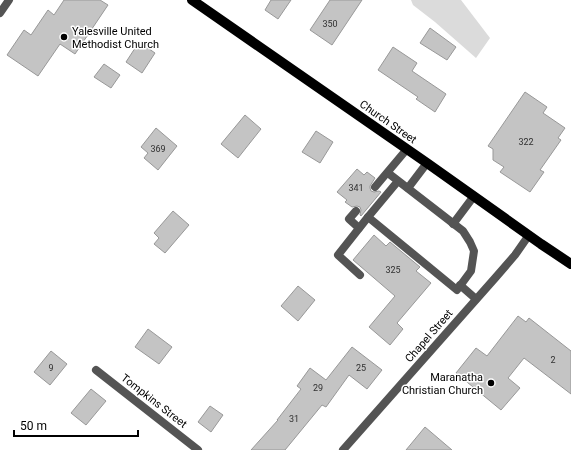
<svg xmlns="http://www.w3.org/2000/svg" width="571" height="450" viewBox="0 0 571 450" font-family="Roboto,sans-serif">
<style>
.green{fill:#dbdbdb}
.building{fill:#c4c4c4;stroke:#989898}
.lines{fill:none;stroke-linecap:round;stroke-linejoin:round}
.lane{stroke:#545454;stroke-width:8}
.street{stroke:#545454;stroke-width:8}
.primary{stroke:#000;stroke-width:10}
.poi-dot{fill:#000;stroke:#fff;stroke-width:1.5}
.labels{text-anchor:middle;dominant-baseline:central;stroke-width:3;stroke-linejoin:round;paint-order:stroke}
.number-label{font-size:9px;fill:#313131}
.poi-label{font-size:11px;fill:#000;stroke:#fff;text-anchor:start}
.street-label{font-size:11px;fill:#000;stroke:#fff}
</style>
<rect width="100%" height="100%" fill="#fff"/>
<path class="green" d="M411 0H461L490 38 476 58 435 22 413 5Z"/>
<g class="building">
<path d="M64 0H100L108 5 75 54 60 44 38 76 7 55 24 30 31 35 48 10 54 15Z"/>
<path d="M271 0H291L278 19 265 10Z"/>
<path d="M330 0H362L332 45 310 30Z"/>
<path d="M430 28 456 47 447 60 420 43Z"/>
<path d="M139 42 155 53 142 73 126 62Z"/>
<path d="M393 47 417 63 412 71 446 94 435 112 416 99 418 97 378 70Z"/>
<path d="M104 64 120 75 111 88 94 77Z"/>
<path d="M525 92 547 107 543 113 565 128 558 138 561 140 540 170 544 172 530 192 500 172 504 167 493 160V149L488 146Z"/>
<path d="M245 115 261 129 238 158 221 144Z"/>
<path d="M156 128 177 146 158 170 144 158 148 153 141 147Z"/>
<path d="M316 131 333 142 320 163 302 152Z"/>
<path d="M357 169 364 175 367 172 375 178 370 186V188L371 191 374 192 379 191 381 192 361 216 360 215 361 210 360 207 357 206 352 207 345 202 347 200 337 192Z"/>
<path d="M173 211 189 225 165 253 154 244 159 238 154 233Z"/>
<path d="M374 235 386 246 390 242 420 267 416 271 431 283 397 323 403 329 390 345 369 327 395 296 353 260Z"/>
<path d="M298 286 315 300 298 321 281 306Z"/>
<path d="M518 316 526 322 529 318 571 351V394L524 358 508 378 520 388 501 410 456 373 476 348 487 356Z"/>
<path d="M148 329 172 347 159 364 135 347Z"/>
<path d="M352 347 382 370 367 389 349 375 326 407 322 405 285 450H251L278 420H277L301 389 297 386 310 368 326 380Z"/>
<path d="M51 351 67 364 50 385 34 372Z"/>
<path d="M91 389 106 401 86 425 71 413Z"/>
<path d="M210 406 223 415 211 432 198 422Z"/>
<path d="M425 427 452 450H406Z"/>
</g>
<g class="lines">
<g class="lane">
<path d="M388 173 463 231 470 242 474 251 471 271 457 290 368 217 398 181"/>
<path d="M375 187 407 149"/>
<path d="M408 188 427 163"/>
<path d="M356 211 349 219 359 228"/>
<path d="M453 224 474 196"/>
<path d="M360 275 338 255 368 217"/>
<path d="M460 285 476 299"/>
</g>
<g class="street">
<path d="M0 13 9 0"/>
<path d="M96 370 198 450"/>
<path d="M343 450 496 277 515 255 529 235"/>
</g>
<path class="primary" d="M192 0 427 163 541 244 571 264"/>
</g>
<g class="poi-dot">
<circle cx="64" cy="37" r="4"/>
<circle cx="491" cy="383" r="4"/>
</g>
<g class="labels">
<g class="number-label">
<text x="330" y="24">350</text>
<text x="526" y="142">322</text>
<text x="158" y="149">369</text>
<text x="356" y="188">341</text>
<text x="393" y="270">325</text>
<text x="553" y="360">2</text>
<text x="51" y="368">9</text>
<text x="361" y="368">25</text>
<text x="318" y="388">29</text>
<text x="294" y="419">31</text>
</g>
<g class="poi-label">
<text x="72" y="31">Yalesville United<tspan x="72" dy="13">Methodist Church</tspan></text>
<text x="483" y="377" text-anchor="end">Maranatha<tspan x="483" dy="13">Christian Church</tspan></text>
</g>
<g class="street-label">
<text transform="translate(388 122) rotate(35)">Church Street</text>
<text transform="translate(429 336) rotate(-49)">Chapel Street</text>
<text transform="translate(154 401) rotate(38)">Tompkins Street</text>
</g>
</g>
<path d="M14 430v6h124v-6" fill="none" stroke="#000000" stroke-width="2"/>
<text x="20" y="430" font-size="12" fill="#000000" stroke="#ffffff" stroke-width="3" paint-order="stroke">50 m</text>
</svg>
